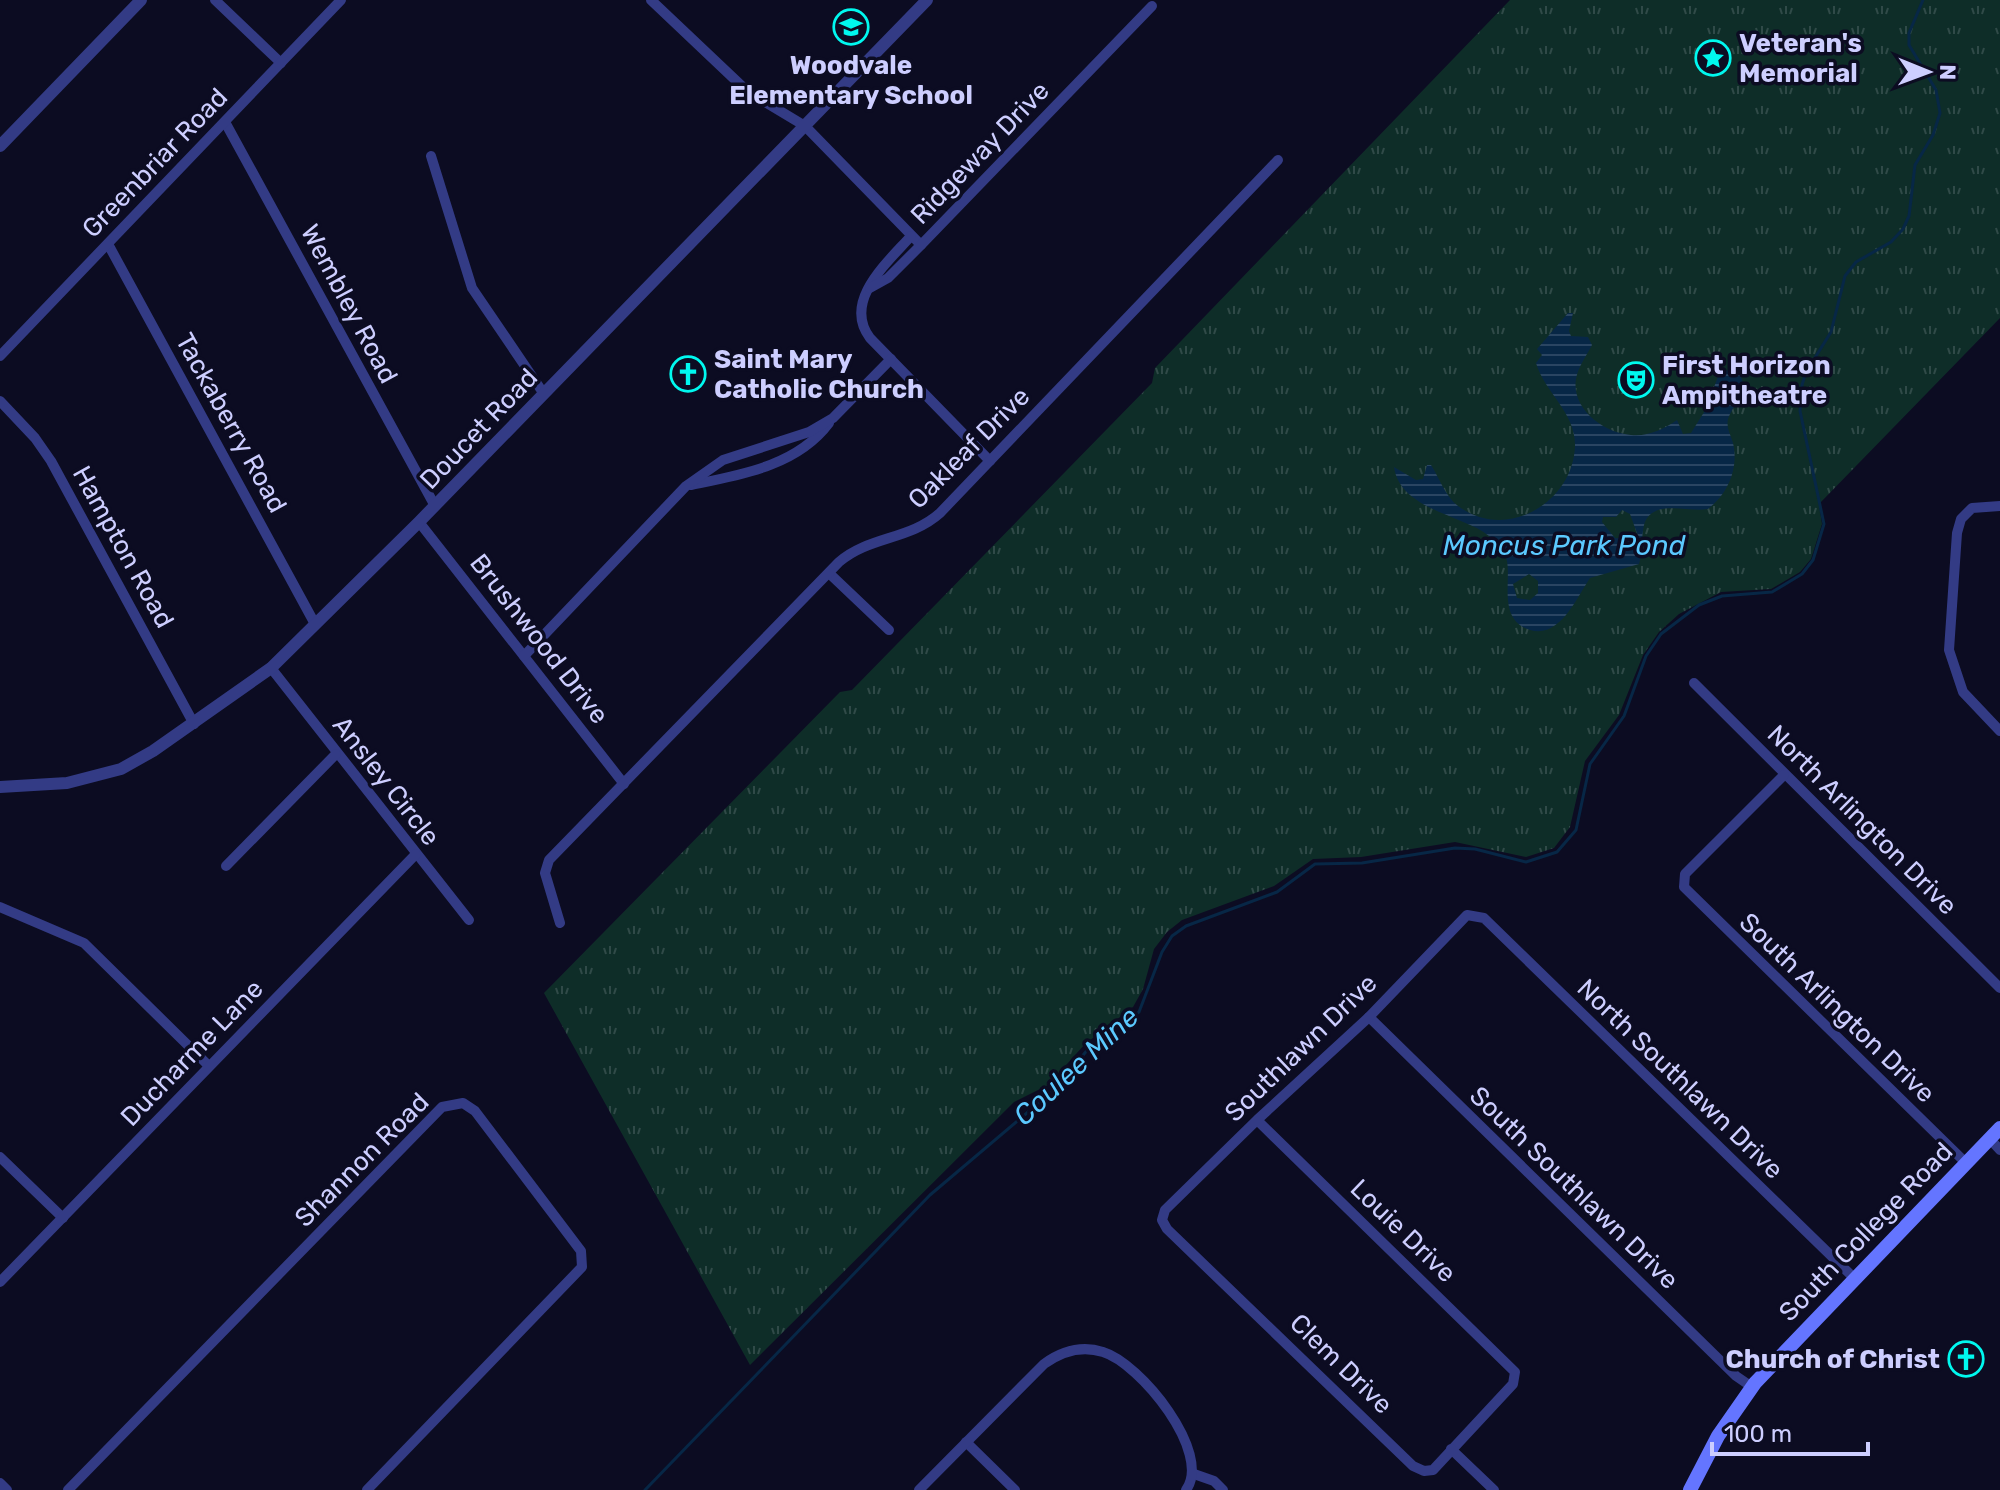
<svg xmlns="http://www.w3.org/2000/svg" width="2000" height="1490" viewBox="0 0 2000 1490" font-family="Rubik,sans-serif">
<style>
.grass{fill:url(#grass-tufts)}
.water{fill:url(#water-rules);fill-rule:evenodd}
.lines{fill:none;stroke-linecap:round;stroke-linejoin:round}
.stream{stroke:#072746;stroke-width:3}
.minor{stroke:#333b85;stroke-width:10}
.tertiary{stroke:#333b85;stroke-width:12}
.secondary{stroke:#6475ff;stroke-width:14}
.labels{text-anchor:middle;dominant-baseline:central;stroke-width:7;stroke-linejoin:round;paint-order:stroke}
.poi-label{font-size:26px;font-weight:bold;fill:#cdceff;stroke:#0c0c22;text-anchor:start}
.street-label{font-size:26px;fill:#cdceff;stroke:#0c0c22}
.water-label{font-size:28px;font-style:italic;fill:#5bc9ff;stroke:#0c0c22}
</style>
<defs>
<pattern id="grass-tufts" width="24" height="20" patternUnits="userSpaceOnUse" patternTransform="scale(2)"><rect width="24" height="20" fill="#0e2d28"/><path d="M3 7l-1-3M5 7V3M7 7l1-3M15 17l-1-3M17 17v-4M19 17l1-3" fill="none" stroke="#304a48"/></pattern>
<pattern id="water-rules" width="6" height="5" patternUnits="userSpaceOnUse" patternTransform="scale(2)"><rect width="6" height="5" fill="#072746"/><path d="M0 2.5h6" fill="none" stroke="#2a4562"/></pattern>
</defs>
<rect width="100%" height="100%" fill="#0c0c22"/>
<path class="grass" d="M1510 0H2000V318L1819 504 1822 524 1811 559 1800 572 1771 589 1721 592 1679 614 1659 632 1643 655 1619 715 1585 761 1570 827 1554 848 1526 857 1455 842 1361 857 1313 859 1274 886 1182 920 1167 932 1154 949 1143 989 1133 1007 1085 1044 1048 1085 1014 1102 750 1365 544 993 840 692 852 690 1152 383 1155 368Z"/>
<path class="water" d="M1568 313H1573L1569 331 1571 336 1588 337 1592 345C1587 355 1578 367 1576 379 1571 409 1604 433 1631 435 1647 437 1664 429 1677 420L1683 434 1691 433 1706 409 1720 371 1735 370C1754 386 1734 402 1728 419 1726 428 1731 435 1733 443 1739 468 1728 494 1708 509 1688 513 1652 498 1644 525 1641 538 1643 551 1639 564L1590 578C1577 597 1560 639 1530 630 1498 620 1511 583 1507 561 1505 552 1496 542 1489 536 1464 515 1400 510 1394 467L1416 480 1423 479 1427 465H1431C1440 479 1445 496 1458 506 1506 542 1573 503 1575 446 1576 413 1545 393 1536 363L1542 355 1537 349ZM1622 510 1630 514 1638 536 1635 539 1615 538 1602 522 1603 517H1616ZM1529 574 1538 581V593L1530 600 1517 598 1513 584Z"/>
<g class="lines">
<path class="stream" d="M645 1490 930 1195 1054 1090 1089 1048 1139 1012 1162 952 1172 936 1186 926 1277 892 1315 864 1362 863 1455 848 1475 849 1526 862 1557 852 1576 830 1590 764 1624 716 1646 656 1661 634 1699 605 1722 596 1772 592 1802 574 1813 560 1824 524 1800 411 1802 385 1806 372 1831 332 1845 276 1856 262 1891 242 1903 229 1909 216 1915 165 1933 135 1940 113 1936 90 1909 45V33L1923 0"/>
<g class="minor">
<path d="M215 0 281 63"/>
<path d="M651 0 747 91 805 126 921 245"/>
<path d="M225 122 435 506"/>
<path d="M431 156 472 288 544 394"/>
<path d="M911 236C888 262 842 301 870 338L990 461"/>
<path d="M108 244 315 624"/>
<path d="M870 288 888 278 921 245 1152 6"/>
<path d="M0 356 341 0"/>
<path d="M0 401 35 438 51 461 194 724"/>
<path d="M691 485C740 475 797 466 829 423"/>
<path d="M2000 506 1972 508 1961 519 1957 533 1949 650 1963 692 2000 731"/>
<path d="M419 522 624 784"/>
<path d="M829 573 889 630"/>
<path d="M524 656 686 486 723 460 809 432 833 418 891 359"/>
<path d="M271 668 469 920"/>
<path d="M1694 683 2000 988"/>
<path d="M1784 775 1685 874 1684 887 1966 1163"/>
<path d="M226 866 336 754"/>
<path d="M0 907 84 943 209 1066"/>
<path d="M560 923 545 873 549 860 839 562C869 536 910 540 940 513L1278 160"/>
<path d="M1369 1017 1736 1376 1752 1387"/>
<path d="M1257 1120 1515 1372 1513 1384 1433 1470 1424 1471 1413 1466 1167 1229 1162 1220 1165 1210 1257 1120 1369 1017 1467 915 1484 918 1854 1278"/>
<path d="M1990 1139 2000 1150"/>
<path d="M0 1157 63 1218"/>
<path d="M0 1282 416 854"/>
<path d="M966 1442 1015 1490"/>
<path d="M1451 1449 1494 1490"/>
<path d="M1194 1474 1214 1481 1223 1490"/>
<path d="M0 1483 7 1490"/>
<path d="M68 1490 442 1107 463 1103 475 1111 581 1251 582 1267 367 1490"/>
<path d="M919 1490 1044 1364C1062 1351 1081 1345 1103 1352 1140 1363 1213 1453 1186 1490"/>
</g>
<g class="tertiary">
<path d="M0 146 141 0"/>
<path d="M0 787 67 783 121 769 153 751 271 668 419 522 927 0"/>
</g>
<path class="secondary" d="M1690 1490 1718 1436 1755 1383 2000 1128"/>
</g>
<defs>
<symbol id="school-ring" viewBox="-11 -11 22 22"><circle r="9.5" fill="#0c0c22" stroke="#00f8ef" stroke-width="1.5"/><path d="M0-5L7-2L0 1L-7-2ZM-4 1L0 2.5L4 1V4Q0 6-4 4Z" fill="#00f8ef"/></symbol>
<symbol id="sight-ring" viewBox="-11 -11 22 22"><circle r="9.5" fill="#0c0c22" stroke="#00f8ef" stroke-width="1.5"/><path d="M0-6L1.8-2.2L6-1.7L2.9 1.2L3.7 5.4L0 3.3L-3.7 5.4L-2.9 1.2L-6-1.7L-1.8-2.2Z" fill="#00f8ef"/></symbol>
<symbol id="church-ring" viewBox="-11 -11 22 22"><circle r="9.5" fill="#0c0c22" stroke="#00f8ef" stroke-width="1.5"/><path d="M-1.2-6h2.4v3.5h3.3v2.4h-3.3V6h-2.4V-.1h-3.3v-2.4h3.3Z" fill="#00f8ef"/></symbol>
<symbol id="theatre-ring" viewBox="-11 -11 22 22"><circle r="9.5" fill="#0c0c22" stroke="#00f8ef" stroke-width="1.5"/><path d="M-5-5.5Q0-4 5-5.5V0Q5 5 0 6Q-5 5-5 0ZM-3.3-2.5H-1v1.5H-3.3ZM1-2.5H3.3v1.5H1ZM-2.8 1Q0 5.5 2.8 1Z" fill="#00f8ef"/></symbol>
</defs>
<g fill-rule="evenodd">
<use href="#school-ring" x="831" y="7" width="40" height="40"/>
<use href="#sight-ring" x="1693" y="38" width="40" height="40"/>
<use href="#church-ring" x="668" y="354" width="40" height="40"/>
<use href="#theatre-ring" x="1616" y="360" width="40" height="40"/>
<use href="#church-ring" x="1946" y="1339" width="40" height="40"/>
</g>
<g class="labels">
<g class="poi-label">
<text x="1739" y="43">Veteran's<tspan x="1739" dy="30">Memorial</tspan></text>
<text x="851" y="65" text-anchor="middle">Woodvale<tspan x="851" dy="30">Elementary School</tspan></text>
<text x="714" y="359">Saint Mary<tspan x="714" dy="30">Catholic Church</tspan></text>
<text x="1662" y="365">First Horizon<tspan x="1662" dy="30">Ampitheatre</tspan></text>
<text x="1940" y="1359" text-anchor="end">Church of Christ</text>
</g>
<g class="street-label">
<text transform="translate(980 153) rotate(-46)">Ridgeway Drive</text>
<text transform="translate(155 163) rotate(-46)">Greenbriar Road</text>
<text transform="translate(349 304) rotate(62)">Wembley Road</text>
<text transform="translate(231 423) rotate(61)">Tackaberry Road</text>
<text transform="translate(479 429) rotate(-46)">Doucet Road</text>
<text transform="translate(969 448) rotate(-45)">Oakleaf Drive</text>
<text transform="translate(123 547) rotate(61)">Hampton Road</text>
<text transform="translate(539 639) rotate(52)">Brushwood Drive</text>
<text transform="translate(386 781) rotate(52)">Ansley Circle</text>
<text transform="translate(1862 820) rotate(45)">North Arlington Drive</text>
<text transform="translate(1837 1008) rotate(44)">South Arlington Drive</text>
<text transform="translate(1301 1048) rotate(-44)">Southlawn Drive</text>
<text transform="translate(192 1053) rotate(-46)">Ducharme Lane</text>
<text transform="translate(1680 1079) rotate(44)">North Southlawn Drive</text>
<text transform="translate(362 1160) rotate(-45)">Shannon Road</text>
<text transform="translate(1574 1188) rotate(44)">South Southlawn Drive</text>
<text transform="translate(1403 1231) rotate(44)">Louie Drive</text>
<text transform="translate(1866 1232) rotate(-46)">South College Road</text>
<text transform="translate(1341 1364) rotate(44)">Clem Drive</text>
</g>
<g class="water-label">
<text x="1564" y="545">Moncus Park Pond</text>
<text transform="translate(1076 1066) rotate(-43)">Coulee Mine</text>
</g>
</g>
<g transform="translate(1928 72) rotate(91)" stroke="#0c0c22" stroke-width="6" paint-order="stroke">
<path d="M0-6L14 30L0 20L-14 30Z" fill="#cdceff"/>
<text y="-12" font-size="22" font-weight="bold" text-anchor="middle" fill="#cdceff">N</text>
</g>
<path d="M1712 1442v12h156v-12" fill="none" stroke="#cdceff" stroke-width="4"/>
<text x="1724" y="1442" font-size="24" fill="#cdceff" stroke="#0c0c22" stroke-width="6" paint-order="stroke">100 m</text>
</svg>
